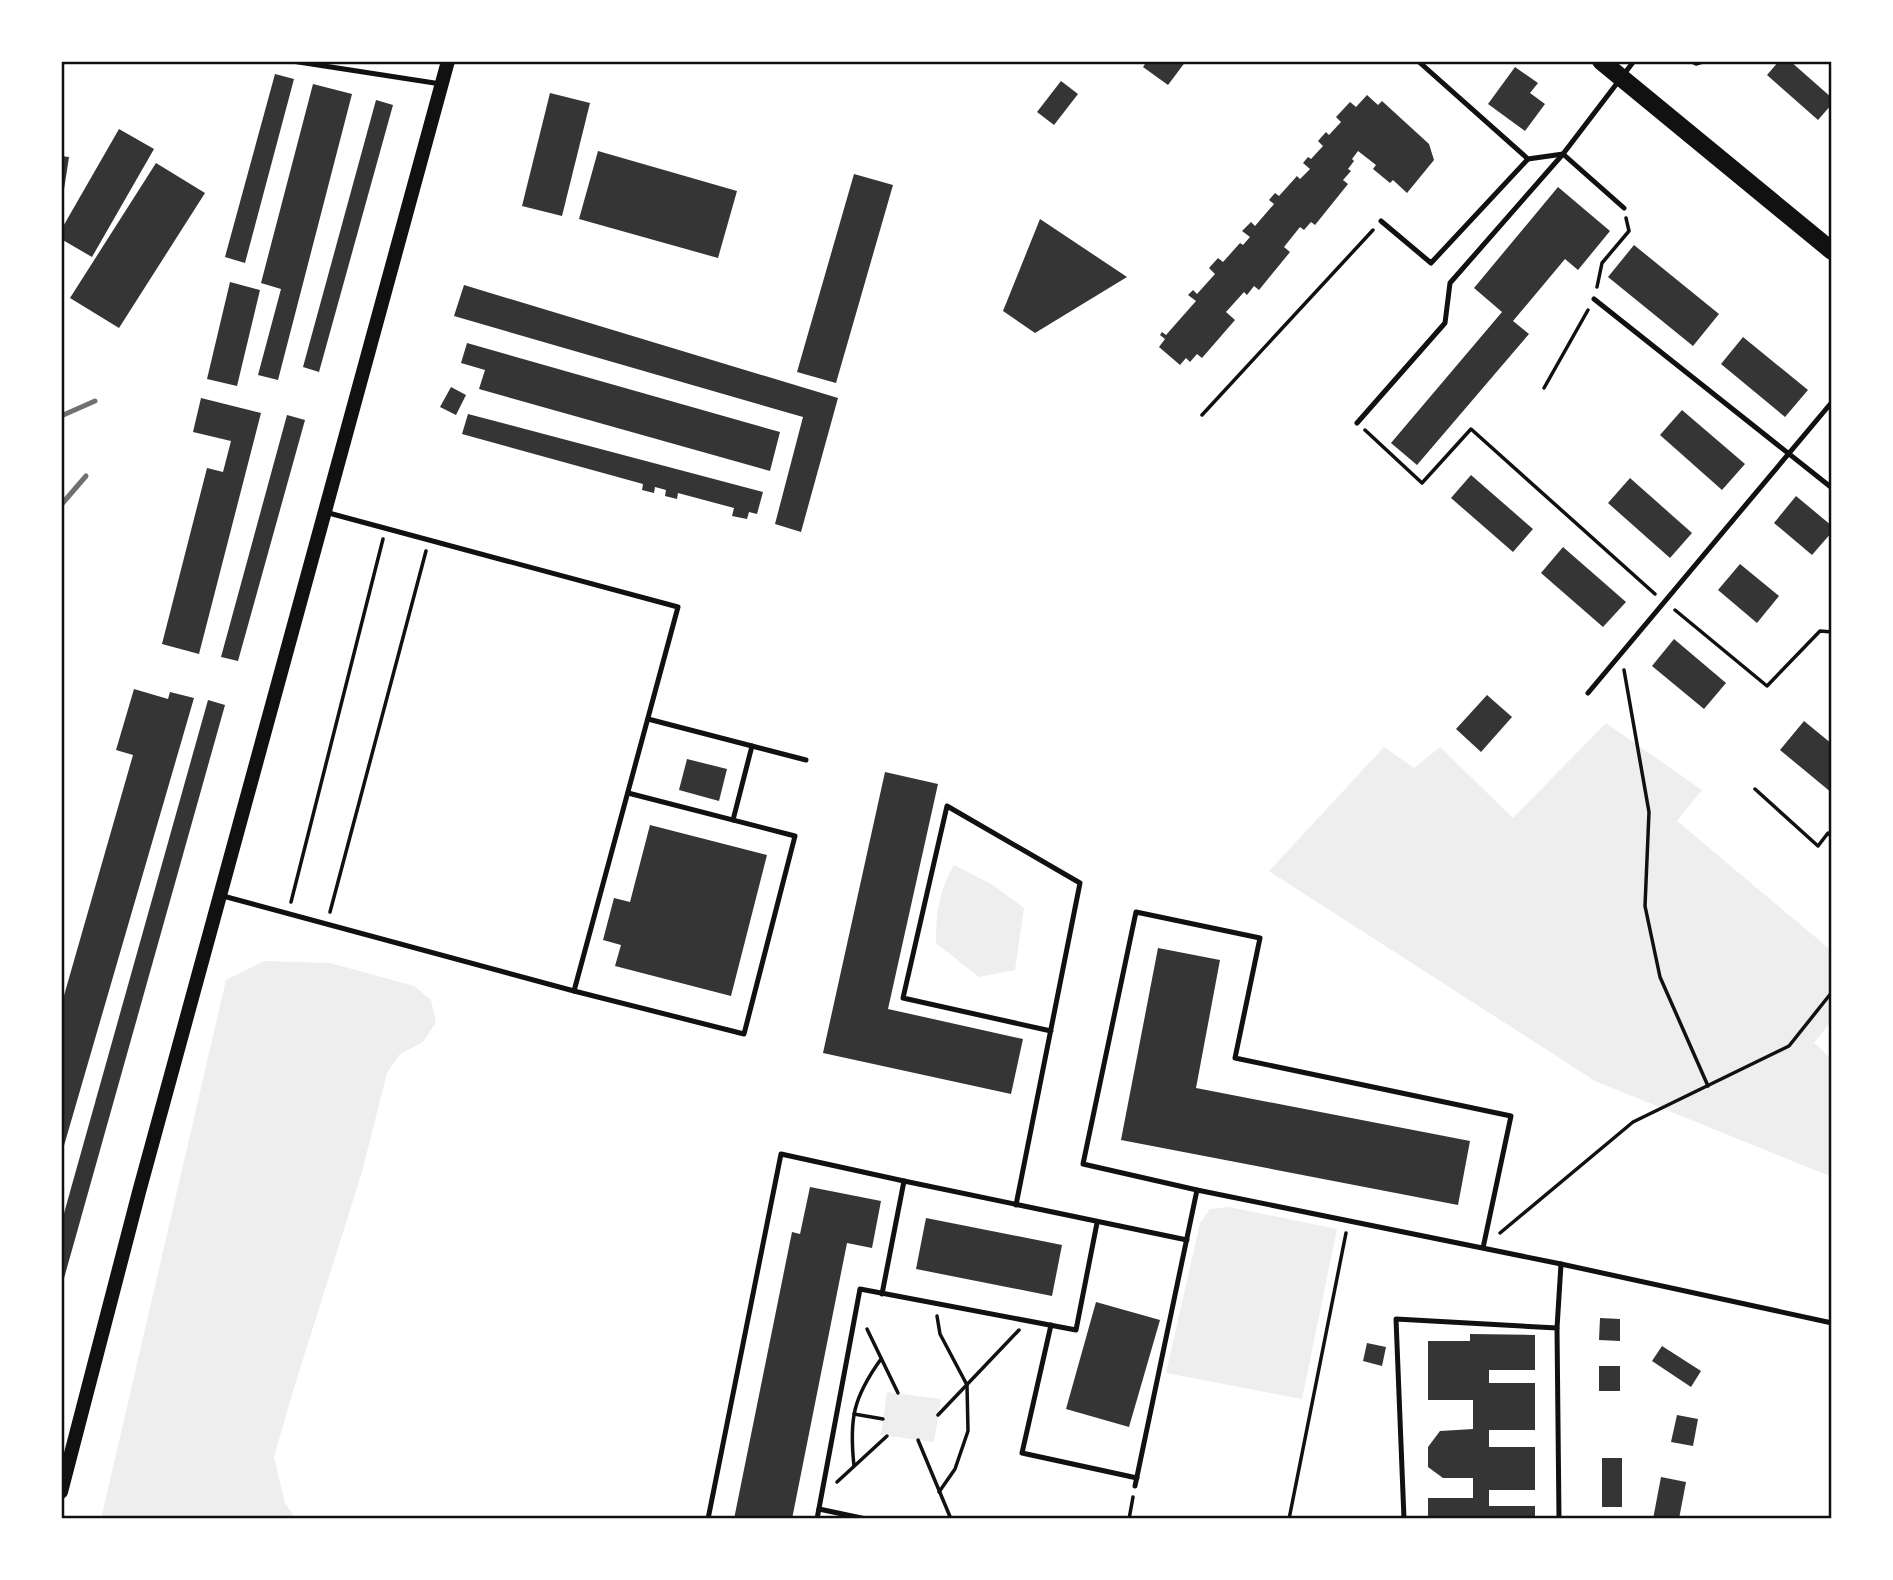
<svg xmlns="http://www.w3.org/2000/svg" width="1893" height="1580" viewBox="0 0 1893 1580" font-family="'Alegreya Sans',sans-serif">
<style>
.green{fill:#eee}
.building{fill:#353535}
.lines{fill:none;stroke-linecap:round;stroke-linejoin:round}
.path{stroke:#111;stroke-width:3.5}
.service{stroke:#111;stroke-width:5}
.secondary{stroke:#111;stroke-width:14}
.primary{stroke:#111;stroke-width:18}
.rail{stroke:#707070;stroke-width:5}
.neatline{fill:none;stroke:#111;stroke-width:2.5}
</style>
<rect width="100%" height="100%" fill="#fff"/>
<g class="green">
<path d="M1606 723 1702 790 1677 821 1832 951V1020L1814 1043 1832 1059V1177L1595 1081 1269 871 1384 747 1414 768 1440 747 1513 818Z"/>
<path d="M954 865 993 885 1024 908 1015 970 979 977 936 943C936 912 939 891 954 865Z"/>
<path d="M264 961 330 963 414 986 431 1000 436 1022 423 1042 400 1054 387 1073 362 1172 293 1391 274 1457 285 1503 296 1519H101L226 980Z"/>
<path d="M1229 1207 1337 1229 1302 1399 1166 1373 1200 1223 1210 1209Z"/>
<path d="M887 1392 941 1399 934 1442 881 1435Z"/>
</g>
<g class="building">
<path d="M1147 61H1186L1168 85 1143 67Z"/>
<path d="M1779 61H1790L1832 98V104L1818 120 1767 75Z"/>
<path d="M1515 67 1538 83 1530 93 1545 104 1525 131 1488 104Z"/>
<path d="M275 74 294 79 245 263 225 257Z"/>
<path d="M1061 81 1078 94 1054 125 1037 112Z"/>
<path d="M313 84 352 94 278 380 258 375 281 289 261 283Z"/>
<path d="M550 93 590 103 562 216 522 206Z"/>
<path d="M1367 95 1378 105 1382 101 1429 144 1434 160 1407 193 1393 180 1390 183 1373 169 1376 165 1358 151 1352 159 1354 161 1348 169 1351 171 1343 180 1348 184 1315 225 1311 222 1304 230 1300 227 1284 247 1290 252 1259 290 1254 286 1247 295 1244 292 1226 312 1235 320 1202 358 1197 354 1190 362 1186 358 1180 365 1159 347 1165 339 1160 335 1162 332 1166 335 1196 301 1188 295 1193 290 1197 294 1215 274 1209 268 1218 258 1223 262 1240 243 1243 245 1250 237 1242 231 1251 222 1255 226 1274 204 1269 200 1275 193 1279 196 1297 176 1300 179 1310 169 1303 163 1308 157 1311 159 1323 146 1318 141 1326 132 1329 135 1341 122 1336 117 1350 102 1356 107Z"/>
<path d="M376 100 393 105 319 372 303 367Z"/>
<path d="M119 129 154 149 92 257 61 239V230Z"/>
<path d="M598 151 737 191 718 258 579 219Z"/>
<path d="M61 156 69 157 63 196 61 195Z"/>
<path d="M156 163 205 193 119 328 70 298Z"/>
<path d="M854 174 893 185 836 383 797 372Z"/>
<path d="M1558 187 1610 231 1578 270 1565 259 1513 321 1529 334 1417 465 1391 443 1502 312 1474 288Z"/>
<path d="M1040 219 1127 277 1035 333 1003 311Z"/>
<path d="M1634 245 1719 314 1693 346 1608 277Z"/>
<path d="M230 282 260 290 237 386 207 379Z"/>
<path d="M464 285 838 398 801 532 775 524 803 417 454 316Z"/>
<path d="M1743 337 1808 390 1785 417 1721 364Z"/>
<path d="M467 343 780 432 770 471 479 389 485 370 461 363Z"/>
<path d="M451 387 466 395 456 415 440 407Z"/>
<path d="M201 398 261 413 199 654 162 644 207 468 223 472 231 441 193 432Z"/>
<path d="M1682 410 1745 464 1722 490 1660 435Z"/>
<path d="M468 414 763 492 757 514 749 512 747 519 732 516 734 508 678 493 677 499 665 496 666 490 655 487 654 493 642 490 643 484 462 434Z"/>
<path d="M287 415 305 420 238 661 221 657Z"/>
<path d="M1471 475 1533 529 1513 552 1451 498Z"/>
<path d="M1630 478 1692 533 1670 558 1608 503Z"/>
<path d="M1796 496 1832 526V532L1812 555 1774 523Z"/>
<path d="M1563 547 1626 602 1603 627 1541 573Z"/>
<path d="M1740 564 1779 596 1757 623 1718 590Z"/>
<path d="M1674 639 1726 683 1704 709 1652 666Z"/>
<path d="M134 689 168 699 170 692 194 698 61 1156V1006L133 755 116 750Z"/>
<path d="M1487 695 1512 717 1481 752 1456 729Z"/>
<path d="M208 700 225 705 61 1289V1224Z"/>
<path d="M1804 721 1832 744V793L1780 750Z"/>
<path d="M687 759 727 769 719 801 679 790Z"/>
<path d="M885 772 938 784 888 1009 1023 1039 1011 1094 823 1053Z"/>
<path d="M650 825 767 855 731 996 615 966 621 945 603 940 614 898 630 902Z"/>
<path d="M1158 948 1220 960 1196 1088 1470 1141 1458 1205 1121 1140Z"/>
<path d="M810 1187 881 1201 872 1248 847 1243 792 1519H734L792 1232 800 1234Z"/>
<path d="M926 1218 1062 1245 1052 1296 916 1269Z"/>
<path d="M1096 1302 1160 1320 1129 1427 1066 1409Z"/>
<path d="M1600 1318 1620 1319V1341L1599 1340Z"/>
<path d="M1470 1334 1535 1335V1370H1489V1383H1535V1430H1489V1447H1535V1490H1489V1506H1535V1519H1428V1498H1473V1478H1443L1428 1467V1447L1440 1431 1473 1429V1400H1428V1341H1470Z"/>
<path d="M1367 1343 1386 1347 1382 1366 1363 1361Z"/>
<path d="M1662 1346 1701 1371 1691 1387 1652 1361Z"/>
<rect x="1599" y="1366" width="21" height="25"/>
<path d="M1677 1415 1698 1419 1693 1446 1671 1442Z"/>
<rect x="1602" y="1458" width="20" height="49"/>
<path d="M1661 1477 1686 1482 1679 1519H1653Z"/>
</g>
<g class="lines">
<g class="path">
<path d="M1690 61 1696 64 1706 61"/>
<path d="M1597 287 1602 263 1629 231 1626 218"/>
<path d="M1544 388 1588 310"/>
<path d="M1202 415 1373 230"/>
<path d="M1365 430 1422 483 1471 429 1655 594"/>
<path d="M1675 610 1767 686 1820 631 1832 632"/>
<path d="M1624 670 1649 812 1645 906 1660 977 1708 1086"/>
<path d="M1755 789 1818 846 1828 833 1832 837"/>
<path d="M291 902 383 539"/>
<path d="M330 912 426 551"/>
<path d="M1500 1233 1633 1122 1789 1046 1832 992"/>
<path d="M937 1316 940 1334 967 1385 968 1431 955 1469 939 1492"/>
<path d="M867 1329 898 1393"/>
<path d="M854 1414 883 1419"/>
<path d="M938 1415 1019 1330"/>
<path d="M918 1440 951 1519"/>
<path d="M854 1466C849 1419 853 1398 881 1359"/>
<path d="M837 1482 887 1436"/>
<path d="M1129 1519 1133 1497"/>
<path d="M1289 1519 1346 1233"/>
</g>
<g class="service">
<path d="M292 61 441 84"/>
<path d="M1418 61 1528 159"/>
<path d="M1381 221 1431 263 1528 159 1563 154 1624 208"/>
<path d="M1594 299 1832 488"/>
<path d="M1357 423 1445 323 1450 283 1563 154 1634 61"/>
<path d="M1588 693 1832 402"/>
<path d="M648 719 806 760"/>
<path d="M733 820 752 746"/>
<path d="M223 896 574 991 678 607 325 512"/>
<path d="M574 991 744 1034 795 836 628 793"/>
<path d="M1016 1205 1080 883 947 806 903 998 1051 1031"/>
<path d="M1483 1248 1511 1116 1235 1058 1260 938 1136 912 1083 1164 1197 1190 1561 1264"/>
<path d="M882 1294 904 1181 1187 1240"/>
<path d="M1051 1325 1022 1453 1137 1478"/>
<path d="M1557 1328 1561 1264 1832 1323"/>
<path d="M1135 1486 1197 1190"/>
<path d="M819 1509 866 1519"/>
<path d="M708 1519 781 1154 904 1181"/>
<path d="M817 1519 860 1289 1076 1330 1097 1223"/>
<path d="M1404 1519 1396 1319 1557 1328 1559 1519"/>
</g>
<path class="secondary" d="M61 1492 139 1192 448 61"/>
<path class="primary" d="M1601 61 1832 251"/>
<g class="rail">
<path d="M61 416 95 401"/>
<path d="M61 505 86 476"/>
</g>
</g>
<rect width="1893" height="1580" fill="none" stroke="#ffffff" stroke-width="126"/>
<rect x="63" y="63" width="1767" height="1454" class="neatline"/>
</svg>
